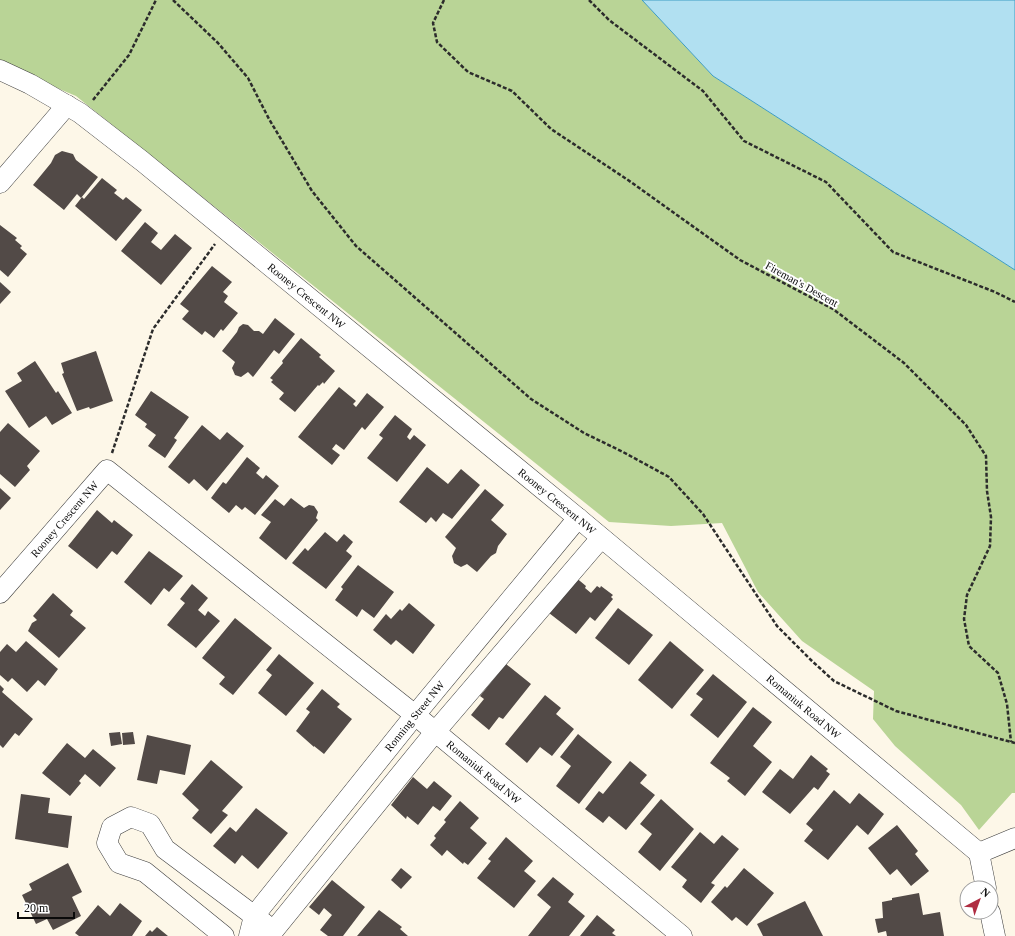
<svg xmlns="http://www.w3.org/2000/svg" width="1015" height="936" viewBox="0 0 1015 936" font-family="Georgia,serif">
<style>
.forest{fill:#b9d496}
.water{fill:#b1e0f1;stroke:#3d9cc3}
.building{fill:#524a47}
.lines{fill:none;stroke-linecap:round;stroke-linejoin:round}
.street-casing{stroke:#3d3d3d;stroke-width:21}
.path{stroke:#2c2c2c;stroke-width:2.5;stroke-dasharray:4 2;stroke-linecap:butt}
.street{stroke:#fff;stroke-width:20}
.labels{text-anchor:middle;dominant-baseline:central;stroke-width:4;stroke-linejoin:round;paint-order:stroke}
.street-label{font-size:11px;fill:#0a0a0a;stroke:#fff}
</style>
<rect width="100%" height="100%" fill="#fdf7e8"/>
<path class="forest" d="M0 0H642L713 76 1015 270V793H1012L979 830 961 805 895 746 873 719 874 691 802 641 758 592 722 523 671 526 609 522 76 96 0 64Z"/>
<path class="water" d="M642 0H1015V270L713 76Z"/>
<g class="building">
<path d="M62 151 73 154 76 160 98 177 81 198 77 194 64 210 33 185 51 163 55 155Z"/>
<path d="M102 178 117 190 114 193 123 200 126 197 142 210 116 241 75 206 82 197 84 199Z"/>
<path d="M145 222 158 233 151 242 161 250 175 234 192 248 161 285 121 251Z"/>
<path d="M0 225 17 238 15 240 22 246 20 248 27 254 8 277 0 270Z"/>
<path d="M212 266 232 282 223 292 228 296 224 302 238 313 223 331 221 329 214 338 205 331 202 335 182 319 189 311 180 304Z"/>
<path d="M0 282 11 292 0 304Z"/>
<path d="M275 318 295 334 279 354 274 350 253 377 248 372 241 377 235 375 232 368 235 362 222 351 237 332 239 327 243 324 248 325 254 331H259L263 334Z"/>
<path d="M301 338 321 355 319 357 335 371 324 384 323 382 319 386 318 385 295 412 279 399 284 393 271 382 273 380 270 378 283 363 282 361Z"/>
<path d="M96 351 113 401 90 409 89 407 77 411 62 374 64 373 61 363Z"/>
<path d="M35 361 56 393 58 391 72 413 52 425 46 416 29 428 5 391 22 381 17 373Z"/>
<path d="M339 387 356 401 353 404 356 407 367 393 384 407 365 430 362 427 344 450 336 444 332 449 340 455 332 465 298 437Z"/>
<path d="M151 391 189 417 174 438 177 440 165 458 148 446 156 435 145 427 147 424 135 415Z"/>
<path d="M395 415 412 429 407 437 410 440 414 435 426 445 397 482 367 458 383 438 379 435Z"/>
<path d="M8 423 40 451 27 466 30 470 15 487 0 474V432Z"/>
<path d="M202 425 220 440 227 432 244 446 207 491 194 479 189 484 168 467Z"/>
<path d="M247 457 260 468 256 473 263 479 266 475 279 486 255 515 245 507 242 510 236 505 229 513 211 498 223 482 226 484Z"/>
<path d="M427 467 448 484 461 469 480 485 452 519 443 513 436 522 431 517 426 523 399 502Z"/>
<path d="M0 488 11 498 0 510Z"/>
<path d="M485 489 504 505 491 520 507 534 498 546 496 553 491 556 477 572 467 564 461 567 454 563 452 556 456 548 445 537Z"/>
<path d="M291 498 304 508 309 505 314 506 318 512 316 518 318 520 286 560 259 538 271 522 261 515 275 499 284 506Z"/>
<path d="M97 510 112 523 114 520 133 535 117 555 112 551 97 569 68 546Z"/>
<path d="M325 532 337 542 344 534 353 542 346 551 352 556 351 558 326 589 292 563 305 548 308 551Z"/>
<path d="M149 551 183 576 169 592 164 588 151 605 124 582Z"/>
<path d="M358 565 394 592 374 618 362 609 357 617 335 600 343 589 341 587Z"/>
<path d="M574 576 586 586 585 588 591 593 597 586 600 588 601 586 613 595 611 597 613 599 595 621 590 617 576 634 549 613Z"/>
<path d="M192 584 208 598 198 610 205 616 208 611 220 621 196 648 167 625 185 603 180 599Z"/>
<path d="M53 593 73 611 70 615 86 628 59 658 28 631 32 623 37 620 33 616Z"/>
<path d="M409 603 435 625 413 654 396 640 391 645 373 630 386 614 391 619 400 609 402 611Z"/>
<path d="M618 608 653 635 629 665 595 638Z"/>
<path d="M235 618 272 648 233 695 219 684 225 677 202 658Z"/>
<path d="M26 641 58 669 45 686 38 680 27 692 12 678 8 682 0 675V652L7 644 16 652Z"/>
<path d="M670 641 704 670 672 709 638 680Z"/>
<path d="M279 654 314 683 286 716 258 693 272 675 266 670Z"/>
<path d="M506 664 531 684 503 719 499 717 489 730 471 715 484 699 480 696Z"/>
<path d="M713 674 747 702 718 738 690 715 703 699 696 694Z"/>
<path d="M0 685 4 689 2 692 33 719 19 736 15 733 3 748 0 745Z"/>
<path d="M322 689 340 704 337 707 352 719 324 754 314 746V747L296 731 310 712 306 709Z"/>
<path d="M545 695 561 708 556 714 574 729 552 756 540 747 527 763 505 744Z"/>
<path d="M753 707 772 722 753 746 772 762 745 796 727 781 730 778 710 763Z"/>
<path d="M120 732 122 744 111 746 109 733Z"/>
<path d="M133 732 135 744 123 745 122 733Z"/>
<path d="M578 734 612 762 579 804 556 786 571 766 560 757Z"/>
<path d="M147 735 191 745 185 775 160 770 157 784 137 780Z"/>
<path d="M67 743 85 758 93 749 116 768 100 787 85 774 79 781 81 783 70 796 42 773Z"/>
<path d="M811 755 828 769 826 771 830 774 818 790 814 787 790 814 762 792 780 769 793 779Z"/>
<path d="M211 760 243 787 222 811 228 815 211 834 192 818 199 810 182 794Z"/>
<path d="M630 761 647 775 640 783 655 795 626 830 609 816 603 823 585 809 599 791 603 794Z"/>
<path d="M413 777 427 789 434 781 452 796 440 811 433 806 418 825 407 816 406 819 391 805Z"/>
<path d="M834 790 850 804 859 793 884 814 868 835 857 825 828 860 804 841 813 830 806 824Z"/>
<path d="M21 794 50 798 48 813 72 816 68 848 15 839Z"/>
<path d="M661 799 694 829 660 871 638 852 652 834 640 824Z"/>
<path d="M460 801 479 818 470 828 487 843 468 865 464 862 463 864 447 850 442 856 430 845 436 838 434 836 446 822 444 820Z"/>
<path d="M256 808 288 833 258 869 242 855 235 864 213 846 230 827 236 832Z"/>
<path d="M897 825 918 851 915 854 929 871 911 886 897 869 890 875 868 848Z"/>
<path d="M700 832 714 844 722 835 739 849 711 883 715 885 701 903 682 887 687 880 671 867Z"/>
<path d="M506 837 533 861 524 871 536 881 514 908 477 878 491 861 488 859Z"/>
<path d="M68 863 82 892 72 897 81 916 53 930 47 919 36 924 22 895 32 890 29 884Z"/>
<path d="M401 868 412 877 401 889 391 880Z"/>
<path d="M744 868 774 893 747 926 736 917 732 921 711 902 725 886 727 888Z"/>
<path d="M553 877 574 894 568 902 585 916 569 936H528L551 907 537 895Z"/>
<path d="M332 880 365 907 343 936H328L320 930 332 915 324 908 319 915 309 907Z"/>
<path d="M919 893 923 915 940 912 944 936H887L886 931 878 933 875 919 883 918 882 902 892 900V898Z"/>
<path d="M805 901 823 936H763L757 924Z"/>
<path d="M120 903 142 921 132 936H79L75 933 98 905 110 916Z"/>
<path d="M379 910 402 927 400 929 408 936H357Z"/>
<path d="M597 915 615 930 612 933 616 936H580Z"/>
<path d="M157 927 168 936H145L150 930 152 932Z"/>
</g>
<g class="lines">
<defs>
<g id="street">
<path id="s1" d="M0 70 30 84 80 113 142 161 578 518 979 853 986 888"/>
<path d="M0 183 67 105"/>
<path id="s2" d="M0 593 107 470 415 715 682 936"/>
<path d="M979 853 1015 838"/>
<path d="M990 912 995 936"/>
<path d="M224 936 145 872 119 863 107 843 112 827 131 817 150 824 165 849 265 924"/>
<path id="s3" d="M249 936 254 916 415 715 578 518"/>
<path d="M266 936 274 930 435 732 601 538"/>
</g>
</defs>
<use href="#street" class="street-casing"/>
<g class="path">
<path d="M173 0 218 43 248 78 269 119 312 191 356 246 531 399 584 433 623 452 669 477 703 514 777 626 812 661 834 681 896 711 1015 743"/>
<path d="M444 0 433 23 437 42 468 72 512 91 551 129 628 180 740 260 833 309 904 363 966 425 986 456 987 491 991 517 990 546 967 595 964 619 969 646 998 673 1007 704 1011 742"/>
<path d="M589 0 609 20 703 91 744 141 826 182 893 252 995 292 1015 302"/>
<path d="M93 100 129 55 156 0"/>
<path d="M112 453 153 329 215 244"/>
</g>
<use href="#street" class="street"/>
</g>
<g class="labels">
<g class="street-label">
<text transform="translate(802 284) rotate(29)">Fireman's Descent</text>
<text stroke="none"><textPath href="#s1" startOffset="382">Rooney Crescent NW</textPath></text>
<text stroke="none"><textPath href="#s1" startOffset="706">Rooney Crescent NW</textPath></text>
<text stroke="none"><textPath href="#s2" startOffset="98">Rooney Crescent NW</textPath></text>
<text stroke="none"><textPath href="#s1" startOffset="1027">Romaniuk Road NW</textPath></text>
<text stroke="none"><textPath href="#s3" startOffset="277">Ronning Street NW</textPath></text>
<text stroke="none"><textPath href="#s2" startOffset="646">Romaniuk Road NW</textPath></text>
</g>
</g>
<g transform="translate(979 900) rotate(41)"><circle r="19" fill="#ffffff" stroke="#9d9d9d"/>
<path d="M0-3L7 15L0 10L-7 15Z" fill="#af2d42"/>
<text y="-6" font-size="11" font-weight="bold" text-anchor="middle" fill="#0a0a0a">N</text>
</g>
<path d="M18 912v6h56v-6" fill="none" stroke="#0a0a0a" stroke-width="2"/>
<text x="24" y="912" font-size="12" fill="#0a0a0a" stroke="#ffffff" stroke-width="3" paint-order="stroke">20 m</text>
</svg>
